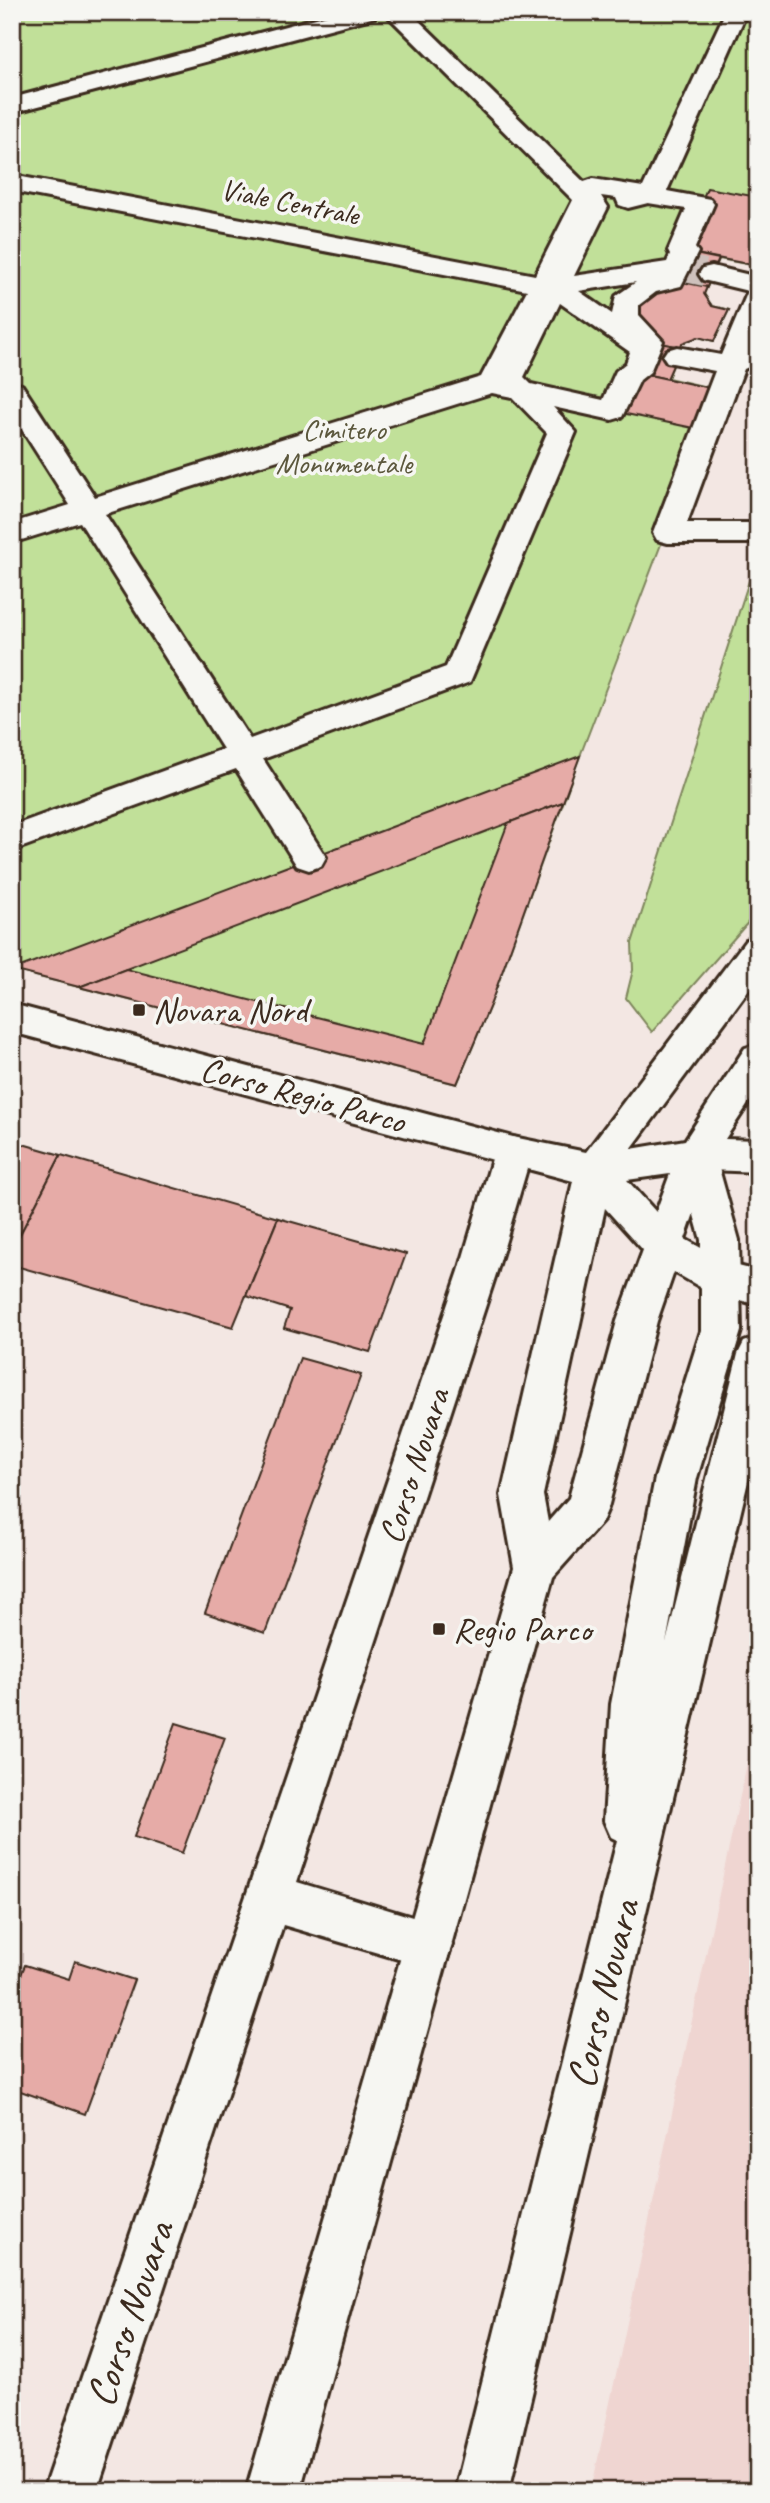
<svg xmlns="http://www.w3.org/2000/svg" width="770" height="2503" viewBox="0 0 770 2503" font-family="Caveat,sans-serif">
<style>
.built{fill:#efd5d1}
.green{fill:#c1e099;stroke:#7e855c;stroke-width:2}
.building{fill:#e6aba7;stroke:#3b2a1e;stroke-width:2}
.lines{fill:none;stroke-linecap:round;stroke-linejoin:round}
.street-tunnel{stroke:#cec1bc;stroke-width:27;stroke-dasharray:27 13;stroke-linecap:butt}
.street-casing{stroke:#3b2a1e;stroke-width:6}
.secondary-casing{stroke:#3b2a1e;stroke-width:6}
.street{fill:#f6f6f2;fill-rule:evenodd}
.secondary{fill:#f6f6f2;fill-rule:evenodd}
.poi-dot{fill:#3b2a1e;stroke:#f6f6f2;stroke-width:2.5}
.labels{text-anchor:middle;dominant-baseline:central;stroke-width:7;stroke-linejoin:round;paint-order:stroke}
.far-street-label{font-size:30px;fill:#3b2a1e;stroke:#f6f6f2}
.far-park-label{font-size:30px;fill:#5c583d;stroke:#f6f6f2}
.poi-label{font-size:35px;fill:#3b2a1e;stroke:#f6f6f2;text-anchor:start}
.street-label{font-size:35px;fill:#3b2a1e;stroke:#f6f6f2}
.near-street-label{font-size:42px;fill:#3b2a1e;stroke:#f6f6f2}
</style>
<rect width="100%" height="100%" fill="#f3e7e3"/>
<filter id="ink" filterUnits="userSpaceOnUse"><feTurbulence type="fractalNoise" baseFrequency=".0143" numOctaves="2"/><feDisplacementMap in="SourceGraphic" scale="14" xChannelSelector="R" yChannelSelector="G"/><feConvolveMatrix kernelMatrix="1 2 1 2 8 2 1 2 1" color-interpolation-filters="sRGB"/></filter>
<g filter="url(#ink)">
<path class="built" d="M758 1712V2491H591Z"/>
<g class="green">
<path d="M12 12H758V266L719 259 704 294 712 306 729 310 714 341 698 337 682 343 668 378 720 390 580 756 491 1003 457 1084 12 970Z"/>
<path d="M758 576V911L652 1032 626 998 633 970 632 943 749 581Z"/>
</g>
<g class="building">
<path d="M707 188 758 197V266L681 251Z"/>
<path d="M685 252 719 259 707 287 672 280Z"/>
<path d="M672 280 707 287 704 294 712 306 729 310 714 341 698 337 682 343 681 347 649 341 631 296Z"/>
<path d="M649 341 681 347 667 379 636 372Z"/>
<path d="M630 371 720 390 703 430 612 411Z"/>
<path d="M580 756 563 802 79 987 12 970Z"/>
<path d="M563 802 491 1003 457 1084 79 987 126 969 424 1044 508 823Z"/>
<path d="M12 1141 61 1155 12 1250Z"/>
<path d="M61 1155 278 1218 233 1327 12 1265V1250Z"/>
<path d="M278 1218 406 1254 370 1352 284 1328 290 1310 246 1296Z"/>
<path d="M300 1358 361 1375 265 1633 205 1613Z"/>
<path d="M176 1723 225 1738 182 1853 134 1837Z"/>
<path d="M75 1961 134 1980 85 2114 12 2088V1996L25 1965 69 1979Z"/>
</g>
<g class="lines">
<path class="street-tunnel" d="M678 267 712 274"/>
<defs>
<g id="street">
<path d="M339 12H379L375 17 12 113V98Z"/>
<path d="M384 12H410L584 182 593 179 643 187 724 15 721 12H747L667 191 710 199 714 204 695 248 698 252 681 286 656 292 639 305V315L663 341 650 372 640 380 622 417 612 420 553 407 576 432 470 682 263 759 326 857 321 866 309 870 297 866 236 769 12 851V826L223 749 80 522 12 543V523L70 505 12 414V382L22 385 95 497 481 377 527 290 12 191V175L535 275 573 200ZM601 196 616 198 619 205 628 208 648 203 686 209 668 251 670 255 667 262 574 276 608 207ZM636 282 616 296 612 314 579 291ZM560 303 630 352 626 363 616 371 603 400 531 384 524 377ZM492 393 512 397 547 433 446 667 250 739 105 514Z"/>
<path d="M712 266 758 277V332L752 347 758 348V363L744 369 687 523H758V543H668L657 540 653 533 715 371 667 362 663 356 667 350 677 347 721 355 748 291 703 280 699 274 703 268Z"/>
<path d="M513 1137 526 1141 532 1152 497 1271 297 1882 429 1922 446 1928 452 1945 446 1962 429 1968 283 1925 97 2491H43L459 1271 494 1152 500 1141Z"/>
<path d="M696 1138 709 1143 715 1154 739 1240 741 1331 697 1478 666 1643 738 1354 744 1342 758 1337V1439L509 2491H455L617 1840 611 1837 604 1821 611 1704 655 1478 701 1331V1240L677 1154 683 1143Z"/>
</g>
<path id="secondary" d="M758 937V977L631 1149 685 1140 745 1048 758 1044V1089L725 1139 758 1140V1172L709 1170 685 1239 730 1264 758 1271V1305L707 1291 674 1272 657 1321 608 1508 602 1522 553 1577 300 2491H246L514 1567 501 1495 573 1181 12 1032V1004L513 1137 586 1152 746 940ZM670 1174 656 1212 627 1180ZM605 1208 643 1250 617 1321 569 1498 548 1522 543 1495Z"/>
</defs>
<use href="#street" class="street-casing"/>
<use href="#secondary" class="secondary-casing"/>
<use href="#street" class="street"/>
<use href="#secondary" class="secondary"/>
</g>
</g>
<g class="poi-dot">
<rect x="132" y="1003" width="14" height="14" rx="3.5"/>
<rect x="432" y="1622" width="14" height="14" rx="3.5"/>
</g>
<g class="labels">
<g class="far-street-label">
<text transform="translate(290 202) rotate(11)">Viale Centrale</text>
</g>
<g class="far-park-label">
<text x="344" y="429">Cimitero<tspan x="344" dy="34">Monumentale</tspan></text>
</g>
<g class="poi-label">
<text x="153" y="1010">Novara Nord</text>
<text x="453" y="1629">Regio Parco</text>
</g>
<g class="street-label">
<text transform="translate(303 1095) rotate(15)">Corso Regio Parco</text>
<text transform="translate(414 1466) rotate(-72)">Corso Novara</text>
</g>
<g class="near-street-label">
<text transform="translate(603 1994) rotate(-76)">Corso Novara</text>
<text transform="translate(130 2314) rotate(-71)">Corso Novara</text>
</g>
</g>
<rect width="770" height="2503" fill="none" stroke="#f6f6f2" stroke-width="42"/>
<rect x="21" y="21" width="728" height="2461" fill="none" stroke="#3b2a1e" stroke-width="2.5" filter="url(#ink)"/>
</svg>
